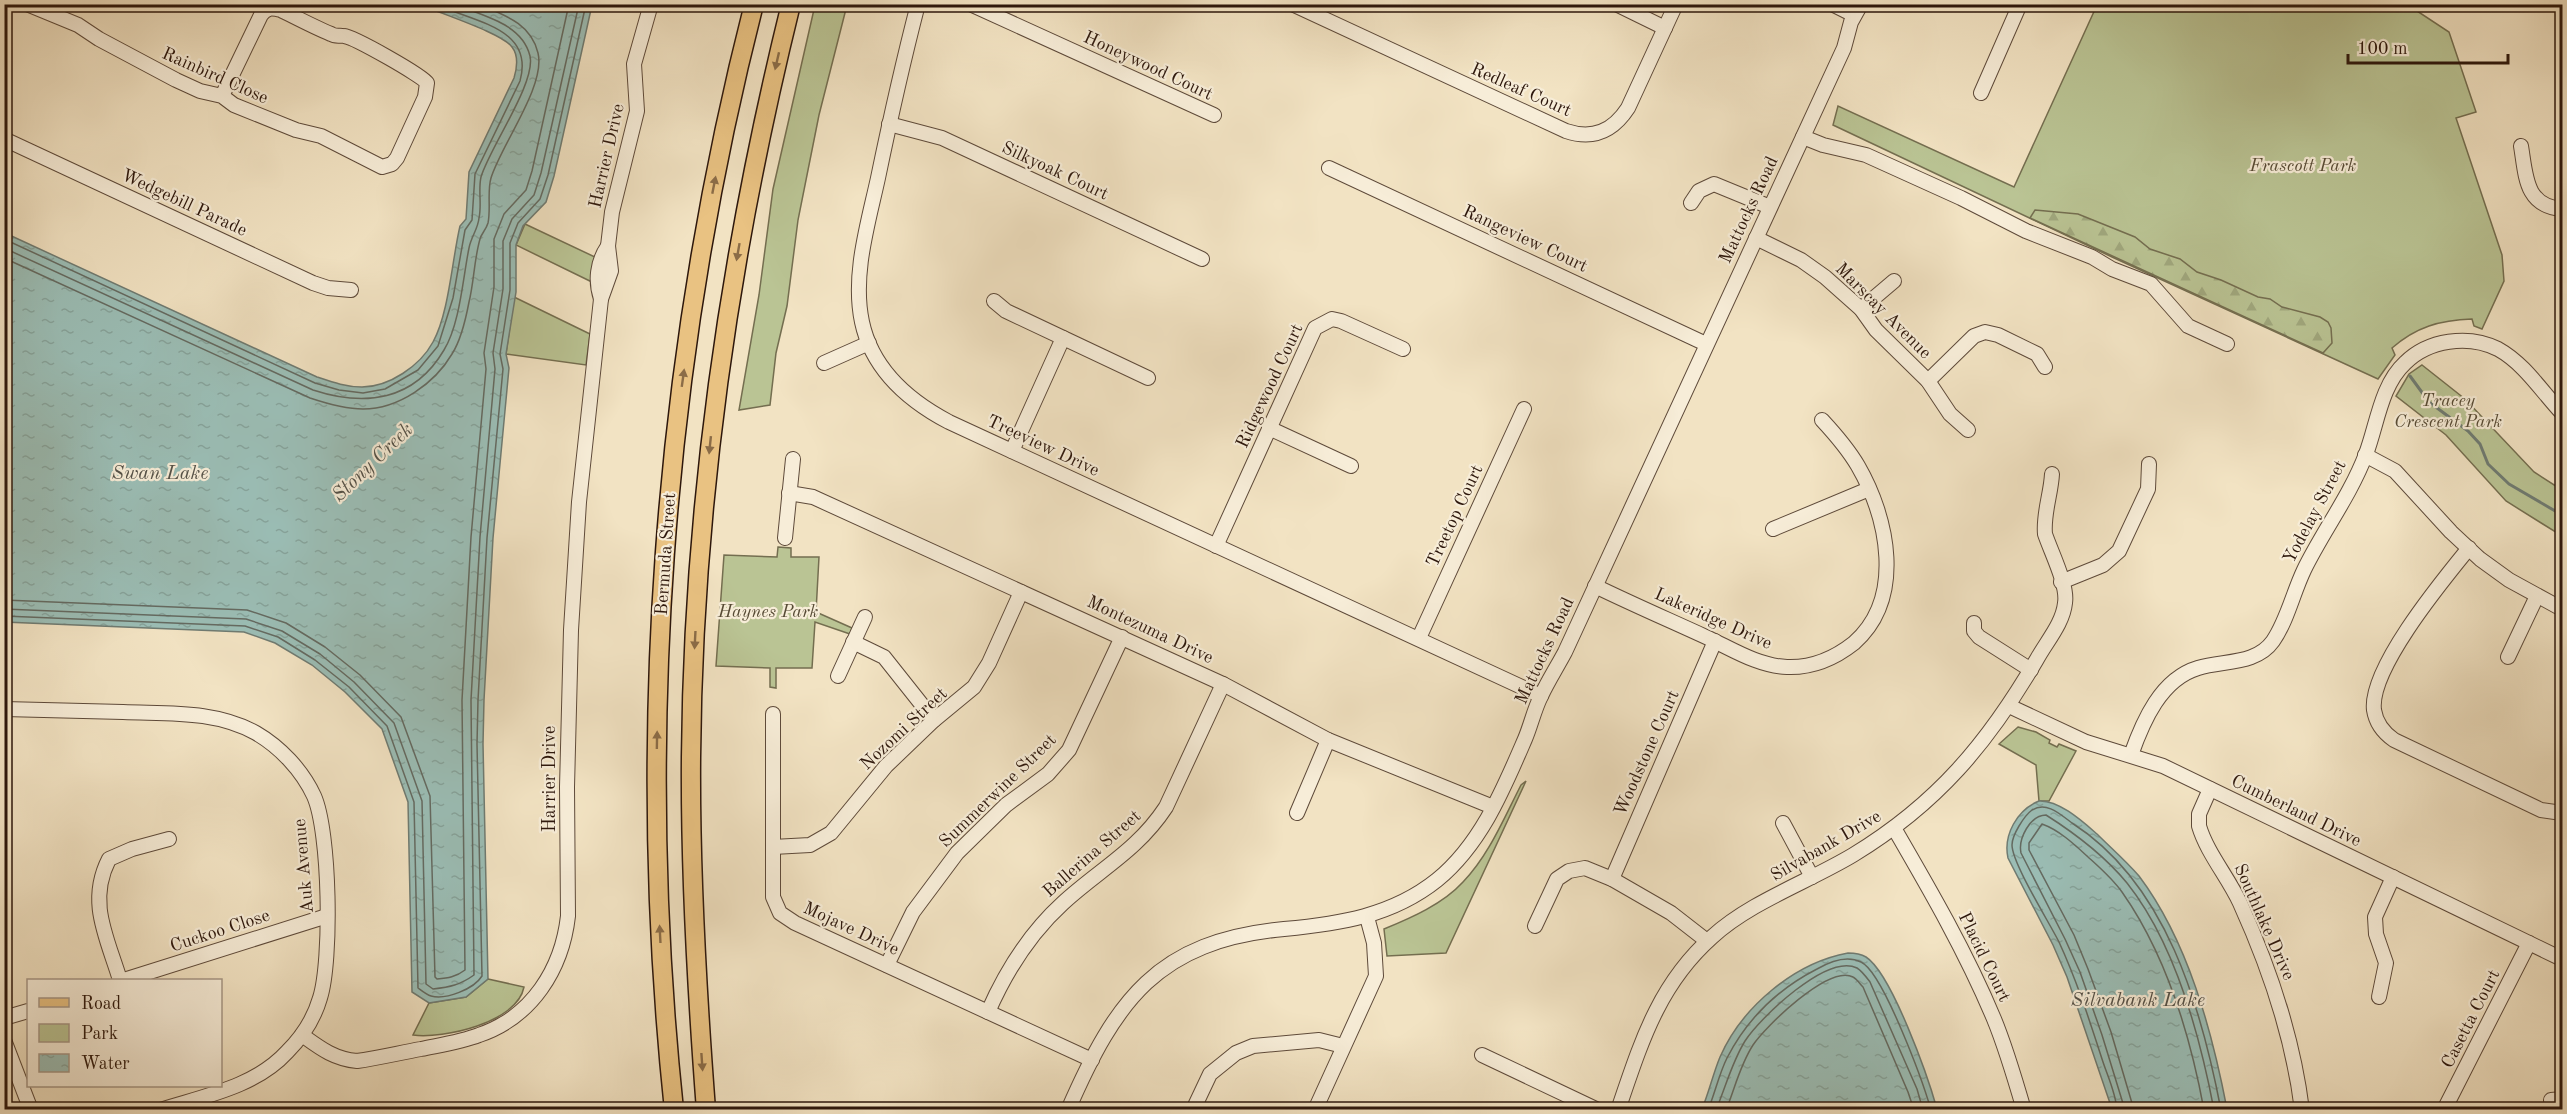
<svg xmlns="http://www.w3.org/2000/svg" width="2567" height="1114" viewBox="0 0 2567 1114" font-family="'Old Standard TT',serif">
<style>
.green{fill:#bac494;stroke:#746e50;stroke-width:1.5}
.forest{fill:url(#forest-firs);stroke:#746e50;stroke-width:1.5}
.water{fill:url(#water-ripples);stroke:#6f7b72;stroke-width:1.5}
.lines{fill:none;stroke-linecap:round;stroke-linejoin:round}
.shore{stroke:#646a61;stroke-width:1.5}
.stream{stroke:#6f7b72;stroke-width:3}
.minor-casing{stroke:#5e4a3a;stroke-width:16}
.major-casing{stroke:#2d170c;stroke-width:21}
.minor{stroke:#f7edd8;stroke-width:14}
.major{stroke:#e9c282;stroke-width:18}
.oneway{fill:#8b6c47}
.labels{text-anchor:middle;dominant-baseline:central;stroke-width:4.5;stroke-linejoin:round;paint-order:stroke}
.street-label{font-size:18px;fill:#2d170c;stroke:#f7edd8}
.park-label{font-size:18px;font-style:italic;fill:#574b35;stroke:#f7edd8}
.water-label{font-size:20px;font-style:italic;fill:#545148;stroke:#f7edd8}
</style>
<defs>
<pattern id="forest-firs" width="22" height="20" patternUnits="userSpaceOnUse" patternTransform="scale(1.5)"><rect width="22" height="20" fill="#bac494"/><path d="M5 1l3.5 6h-7zM16 11l3.5 6h-7z" fill="#a0a87e"/></pattern>
<pattern id="water-ripples" width="26" height="14" patternUnits="userSpaceOnUse" patternTransform="scale(1.5)"><rect width="26" height="14" fill="#9bbeb6"/><path d="M2 4q2-2 4 0t4 0M15 11q2-2 4 0t4 0" fill="none" stroke="#86a39b"/></pattern>
</defs>
<rect width="100%" height="100%" fill="#f2e3c3"/>
<filter id="stains"><feTurbulence type="fractalNoise" baseFrequency=".00333" numOctaves="4"/><feColorMatrix values="0 0 0 0 .2 0 0 0 0 .09 0 0 0 0 .02 0 0 0 .5 -.17"/></filter>
<radialGradient id="worn" r=".72"><stop offset=".6" stop-color="#630" stop-opacity="0"/><stop offset="1" stop-color="#630" stop-opacity=".3"/></radialGradient>
<g class="green">
<path d="M815 5H847L819 115 798 220 787 306 776 353 770 405 739 410 759 295 773 189Z"/>
<path d="M2097 5H2403L2411 7 2449 32 2476 112 2456 118 2502 255 2504 281 2482 329 2474 326 2472 319C2440 320 2416 327 2392 348L2395 355 2378 379 2112 257 1833 125 1838 106 2014 187Z"/>
<path d="M525 224 597 258 594 283 516 245Z"/>
<path d="M514 297 590 334 586 365 506 354Z"/>
<path d="M2422 365 2465 399 2534 472 2562 490V536L2506 501 2446 435 2396 396 2409 374Z"/>
<path d="M778 547 791 548V557H819L816 612 852 628 850 634 815 622 812 668H776V688L770 687V668L716 666 724 555 777 557Z"/>
<path d="M2018 727 2036 732 2050 740 2049 743 2057 747 2059 744 2076 751 2049 801H2039L2036 765 1999 744Z"/>
<path d="M1526 781 1446 953 1387 956 1384 929C1411 918 1443 904 1463 882 1489 855 1504 818 1521 785Z"/>
<path d="M488 979 524 987C517 1023 443 1039 413 1035L429 1003 466 997Z"/>
</g>
<path class="forest" d="M2035 210 2078 214 2135 237 2150 249 2180 259 2197 272 2221 280 2258 297 2270 299 2282 307 2320 317 2328 322 2331 328 2332 343 2323 353 2030 218Z"/>
<g class="water">
<path d="M422 5H592L554 176 546 202 523 226 516 245V292L506 354 509 368 493 538 484 700 483 744 488 979 466 997 429 1003 412 992 408 802 382 729 345 692 312 665 275 643 244 632 4 622 5 233 317 377C332 382 346 387 362 387 389 387 420 366 433 342 449 313 452 260 460 226L466 219 469 172 514 78C517 68 519 56 512 47 502 33 441 14 422 5Z"/>
<path d="M2039 801C2059 800 2082 821 2097 834 2111 848 2126 861 2139 876 2188 941 2212 1031 2227 1109H2112L2067 977 2053 945 2008 858C2003 835 2017 810 2039 801Z"/>
<path d="M1848 953C1853 953 1861 954 1866 957 1892 974 1928 1077 1937 1109H1702C1709 1092 1713 1074 1720 1057 1742 1007 1794 963 1848 953Z"/>
</g>
<g class="lines">
<g class="shore">
<path d="M4 239 315 383 339 390 363 393 385 389 418 370 438 346 453 298 465 230 472 220 475 174 520 81C535 27 472 22 436 4"/>
<path d="M4 248 313 390C365 407 414 401 444 350 460 324 463 277 469 248 471 237 478 229 479 218 482 205 478 190 481 177 490 147 536 83 530 56 522 23 482 16 454 4"/>
<path d="M4 258 310 398C328 404 345 409 363 409 399 409 435 383 452 354 461 340 466 318 469 302 474 282 474 260 480 239 481 234 486 230 488 223 491 209 487 191 491 178 501 145 546 86 538 53 531 23 504 15 478 4"/>
<path d="M4 600 247 610 286 623 325 647 360 675 401 717 430 796 435 977 437 979C448 978 456 977 465 970L462 700 471 537 486 369 484 353 494 287V239L504 214 526 190 532 171 569 4"/>
<path d="M4 609 246 619 282 631 320 654 354 682 394 723 422 801 426 984 433 989C450 987 460 985 474 975L471 700 480 537 495 369 493 353 503 289V241L512 219 534 195 541 173 579 4"/>
<path d="M4 616 245 626 278 637 315 660 349 687 387 726 414 802 418 988C422 991 427 995 431 996 446 1000 474 989 482 976L477 744 478 700 487 538 503 369 500 354 510 290V243L518 223 540 199 548 175 586 4"/>
<path d="M1708 1110C1715 1093 1719 1074 1727 1058 1747 1019 1778 989 1817 969 1829 962 1847 955 1861 962 1883 972 1923 1082 1931 1110"/>
<path d="M1716 1110C1726 1086 1732 1062 1745 1041 1760 1018 1827 953 1857 968 1862 971 1867 978 1870 982L1917 1089 1923 1110"/>
<path d="M1726 1110C1735 1088 1740 1065 1753 1045 1765 1027 1829 964 1853 977 1857 979 1860 984 1863 987L1908 1092 1914 1110"/>
<path d="M2117 1110C2116 1094 2108 1077 2103 1062 2090 1022 2077 981 2059 942 2049 922 2012 863 2012 845 2012 835 2024 816 2032 810 2047 801 2061 815 2072 823 2166 883 2201 1006 2221 1110"/>
<path d="M2125 1110 2102 1035 2080 972 2065 939 2021 853C2018 839 2030 815 2046 815 2076 834 2104 855 2127 883 2174 942 2200 1036 2214 1110"/>
<path d="M2134 1110 2111 1032 2088 969 2074 935 2029 850V843L2042 824C2059 830 2074 844 2087 856 2099 867 2112 878 2122 892 2167 956 2190 1034 2204 1110"/>
</g>
<path class="stream" d="M2410 376 2429 402 2468 431 2480 444 2488 464 2509 484 2562 515"/>
<defs>
<g id="minor">
<path d="M27 4 78 25 99 39 176 80 200 91 222 96 234 105 296 130 321 136 382 167 392 164 397 158 425 97 427 83C423 76 354 37 344 36 339 35 336 37 331 34 314 27 297 18 281 10 272 8 267 7 261 15L222 96"/>
<path d="M918 4C903 62 890 120 878 178 868 224 852 275 862 322 872 369 909 401 949 422L1541 696"/>
<path d="M970 4 1214 115"/>
<path d="M1292 4 1566 131C1593 140 1613 131 1628 108L1676 4"/>
<path d="M1616 4 1665 28"/>
<path d="M1832 4 1854 15"/>
<path d="M1981 93 2020 4"/>
<path d="M889 124 942 138 1202 259"/>
<path d="M1803 137 1823 145 1866 155 1961 198 2026 231 2092 257 2112 269 2151 284 2188 326 2227 344"/>
<path d="M4 139 313 283 328 288 351 290"/>
<path d="M2521 146C2526 176 2525 206 2562 209"/>
<path d="M1329 168 1706 344"/>
<path d="M1691 203 1699 191 1714 184 1770 207"/>
<path d="M1756 238 1801 260 1825 277 1861 309 1876 330 1928 381 1950 414 1968 430"/>
<path d="M601 299C595 281 597 262 608 246"/>
<path d="M994 301 1006 311 1148 378"/>
<path d="M1861 309 1894 281"/>
<path d="M824 363 869 343"/>
<path d="M1928 381 1974 336 1985 332 1998 335 2037 354 2045 367"/>
<path d="M1269 428 1351 466"/>
<path d="M1012 451 1063 338"/>
<path d="M2365 455 2395 471 2451 532 2480 559 2509 580 2562 609"/>
<path d="M789 493 813 497 1223 684 1328 740 1493 807"/>
<path d="M1773 529 1869 489"/>
<path d="M785 538 793 459"/>
<path d="M1216 546 1315 328 1332 319 1341 321 1403 349"/>
<path d="M2469 548C2443 580 2369 669 2374 710 2376 723 2384 733 2394 740L2541 810 2562 813"/>
<path d="M2061 582 2103 565 2119 551 2148 489 2149 464"/>
<path d="M1595 586C1632 604 1669 620 1706 637 1732 649 1758 666 1787 667 1812 668 1835 658 1854 643 1905 598 1888 518 1858 466 1848 449 1835 434 1822 420"/>
<path d="M1974 623V631L1979 637 2031 670"/>
<path d="M1419 638 1524 409"/>
<path d="M853 642 884 657 934 720"/>
<path d="M2508 657 2537 596"/>
<path d="M838 676 865 617"/>
<path d="M2009 706 2086 742 2163 766 2562 959"/>
<path d="M4 709C44 710 83 711 123 712 168 714 215 710 256 733 280 747 302 770 314 796 330 832 332 960 320 998 314 1019 302 1037 287 1052 255 1087 204 1096 160 1110"/>
<path d="M773 714V897L780 913 795 923 1092 1060"/>
<path d="M2131 755C2143 721 2161 679 2198 668 2224 660 2256 665 2273 641 2287 621 2293 593 2304 570 2323 531 2350 496 2366 454 2377 425 2381 385 2405 363 2428 340 2468 334 2498 349 2525 364 2542 392 2562 413"/>
<path d="M2210 789 2199 814V826C2207 853 2228 877 2240 903 2270 969 2293 1037 2302 1110"/>
<path d="M1297 813 1328 740"/>
<path d="M1783 823 1812 877"/>
<path d="M1894 828C1930 890 1966 952 1994 1019 2006 1048 2015 1079 2024 1110"/>
<path d="M773 847 810 845 831 833 886 766 934 720 974 687 989 663 1021 592"/>
<path d="M1612 879 1715 641"/>
<path d="M1535 926 1557 879 1569 871 1585 868 1612 879 1671 913 1707 941"/>
<path d="M887 965 913 912 957 853 1006 805 1048 774 1069 750 1122 637"/>
<path d="M120 980C107 937 87 902 109 859L132 849 169 839"/>
<path d="M124 980 327 916"/>
<path d="M2379 997 2386 963 2376 934 2375 917 2393 877"/>
<path d="M988 1012C1006 971 1030 933 1063 903 1100 869 1137 851 1166 807L1223 684"/>
<path d="M4 1018 28 1011"/>
<path d="M302 1035C320 1048 334 1059 357 1061 378 1058 399 1053 421 1049 440 1045 461 1042 479 1035 532 1017 562 969 568 916L567 787 571 630 579 502 601 299 611 271 608 246 612 212 637 111 634 64 651 4"/>
<path d="M4 1040 31 1110"/>
<path d="M1482 1055 1598 1110"/>
<path d="M2551 1100 2562 1099"/>
<path d="M1068 1110C1116 1000 1157 941 1284 929 1339 924 1392 916 1437 880 1481 844 1503 790 1525 739 1531 725 1534 710 1541 696 1548 681 1557 667 1565 652L1844 48 1851 22 1861 4"/>
<path d="M1193 1110 1210 1074 1236 1053 1253 1046 1319 1040 1343 1046"/>
<path d="M1315 1110 1376 976 1374 943 1367 917"/>
<path d="M1618 1110C1641 1043 1658 985 1712 937 1750 902 1808 882 1853 855 1937 804 1988 743 2037 659 2047 641 2063 623 2065 603 2068 585 2051 552 2045 534 2043 514 2051 494 2052 474"/>
<path d="M2444 1110 2529 943"/>
</g>
<g id="major">
<path d="M674 1110C635 741 662 364 754 4"/>
<path d="M706 1110C697 992 690 875 691 757 693 503 730 251 791 4"/>
</g>
</defs>
<use href="#minor" class="minor-casing"/>
<use href="#major" class="major-casing"/>
<use href="#minor" class="minor"/>
<use href="#major" class="major"/>
</g>
<defs><path id="oneway-solid" d="M-6-.8H1V-3.2L6.5 0L1 3.2V.8H-6Z" transform="scale(1.5)"/></defs>
<g class="oneway">
<use href="#oneway-solid" transform="translate(777 61) rotate(103)"/>
<use href="#oneway-solid" transform="translate(714 185) rotate(-79)"/>
<use href="#oneway-solid" transform="translate(738 252) rotate(100)"/>
<use href="#oneway-solid" transform="translate(683 378) rotate(-82)"/>
<use href="#oneway-solid" transform="translate(710 445) rotate(96)"/>
<use href="#oneway-solid" transform="translate(695 640) rotate(93)"/>
<use href="#oneway-solid" transform="translate(657 740) rotate(-89)"/>
<use href="#oneway-solid" transform="translate(660 934) rotate(-93)"/>
<use href="#oneway-solid" transform="translate(702 1062) rotate(86)"/>
</g>
<g class="labels">
<g class="street-label">
<text transform="translate(1148 66) rotate(25)">Honeywood Court</text>
<text transform="translate(215 76) rotate(24)">Rainbird Close</text>
<text transform="translate(1521 90) rotate(24)">Redleaf Court</text>
<text transform="translate(607 156) rotate(-77)">Harrier Drive</text>
<text transform="translate(1055 171) rotate(25)">Silkyoak Court</text>
<text transform="translate(184 203) rotate(25)">Wedgebill Parade</text>
<text transform="translate(1749 210) rotate(-65)">Mattocks Road</text>
<text transform="translate(1525 239) rotate(25)">Rangeview Court</text>
<text transform="translate(1883 311) rotate(45)">Marscay Avenue</text>
<text transform="translate(1270 386) rotate(-65)">Ridgewood Court</text>
<text transform="translate(1043 446) rotate(25)">Treeview Drive</text>
<text transform="translate(2315 512) rotate(-62)">Yodelay Street</text>
<text transform="translate(1455 516) rotate(-65)">Treetop Court</text>
<text transform="translate(666 554) rotate(-86)">Bermuda Street</text>
<text transform="translate(1713 619) rotate(24)">Lakeridge Drive</text>
<text transform="translate(1150 630) rotate(25)">Montezuma Drive</text>
<text transform="translate(1545 651) rotate(-65)">Mattocks Road</text>
<text transform="translate(904 729) rotate(-43)">Nozomi Street</text>
<text transform="translate(1647 753) rotate(-66)">Woodstone Court</text>
<text transform="translate(550 779) rotate(-90)">Harrier Drive</text>
<text transform="translate(998 791) rotate(-44)">Summerwine Street</text>
<text transform="translate(2296 811) rotate(26)">Cumberland Drive</text>
<text transform="translate(1826 846) rotate(-30)">Silvabank Drive</text>
<text transform="translate(1092 854) rotate(-41)">Ballerina Street</text>
<text transform="translate(304 866) rotate(-95)">Auk Avenue</text>
<text transform="translate(2264 922) rotate(66)">Southlake Drive</text>
<text transform="translate(851 929) rotate(25)">Mojave Drive</text>
<text transform="translate(220 931) rotate(-18)">Cuckoo Close</text>
<text transform="translate(1984 957) rotate(64)">Placid Court</text>
<text transform="translate(2471 1019) rotate(-63)">Casetta Court</text>
</g>
<g class="park-label">
<text x="2303" y="166">Frascott Park</text>
<text x="2448" y="401">Tracey<tspan x="2448" dy="21">Crescent Park</tspan></text>
<text x="768" y="612">Haynes Park</text>
</g>
<g class="water-label">
<text transform="translate(373 463) rotate(-44)">Stony Creek</text>
<text x="160" y="474">Swan Lake</text>
<text x="2138" y="1001">Silvabank Lake</text>
</g>
</g>
<rect width="2567" height="1114" fill="none" stroke="#f2e3c3" stroke-width="24"/>
<rect x="6" y="6" width="2555" height="1102" fill="none" stroke="#2d170c" stroke-width="3"/>
<rect x="12" y="12" width="2543" height="1090" fill="none" stroke="#2d170c" stroke-width="1.5"/>
<rect x="27" y="979" width="195" height="108" fill="#f7edd8" stroke="#a69786" stroke-width="1.5"/>
<rect x="39" y="998" width="30" height="9" fill="#e9c282" stroke="#a69786" stroke-width="1.5"/>
<text x="81" y="1009" font-size="18" fill="#2d170c">Road</text>
<rect x="39" y="1024" width="30" height="18" fill="#bac494" stroke="#a69786" stroke-width="1.5"/>
<text x="81" y="1039" font-size="18" fill="#2d170c">Park</text>
<rect x="39" y="1054" width="30" height="18" fill="url(#water-ripples)" stroke="#a69786" stroke-width="1.5"/>
<text x="81" y="1069" font-size="18" fill="#2d170c">Water</text>
<path d="M2348 54v9h160v-9" fill="none" stroke="#2d170c" stroke-width="3"/>
<text x="2357" y="54" font-size="18" fill="#2d170c" stroke="#f7edd8" stroke-width="4.5" paint-order="stroke">100 m</text>
<rect width="100%" height="100%" filter="url(#stains)"/>
<rect width="100%" height="100%" fill="url(#worn)"/>
</svg>
